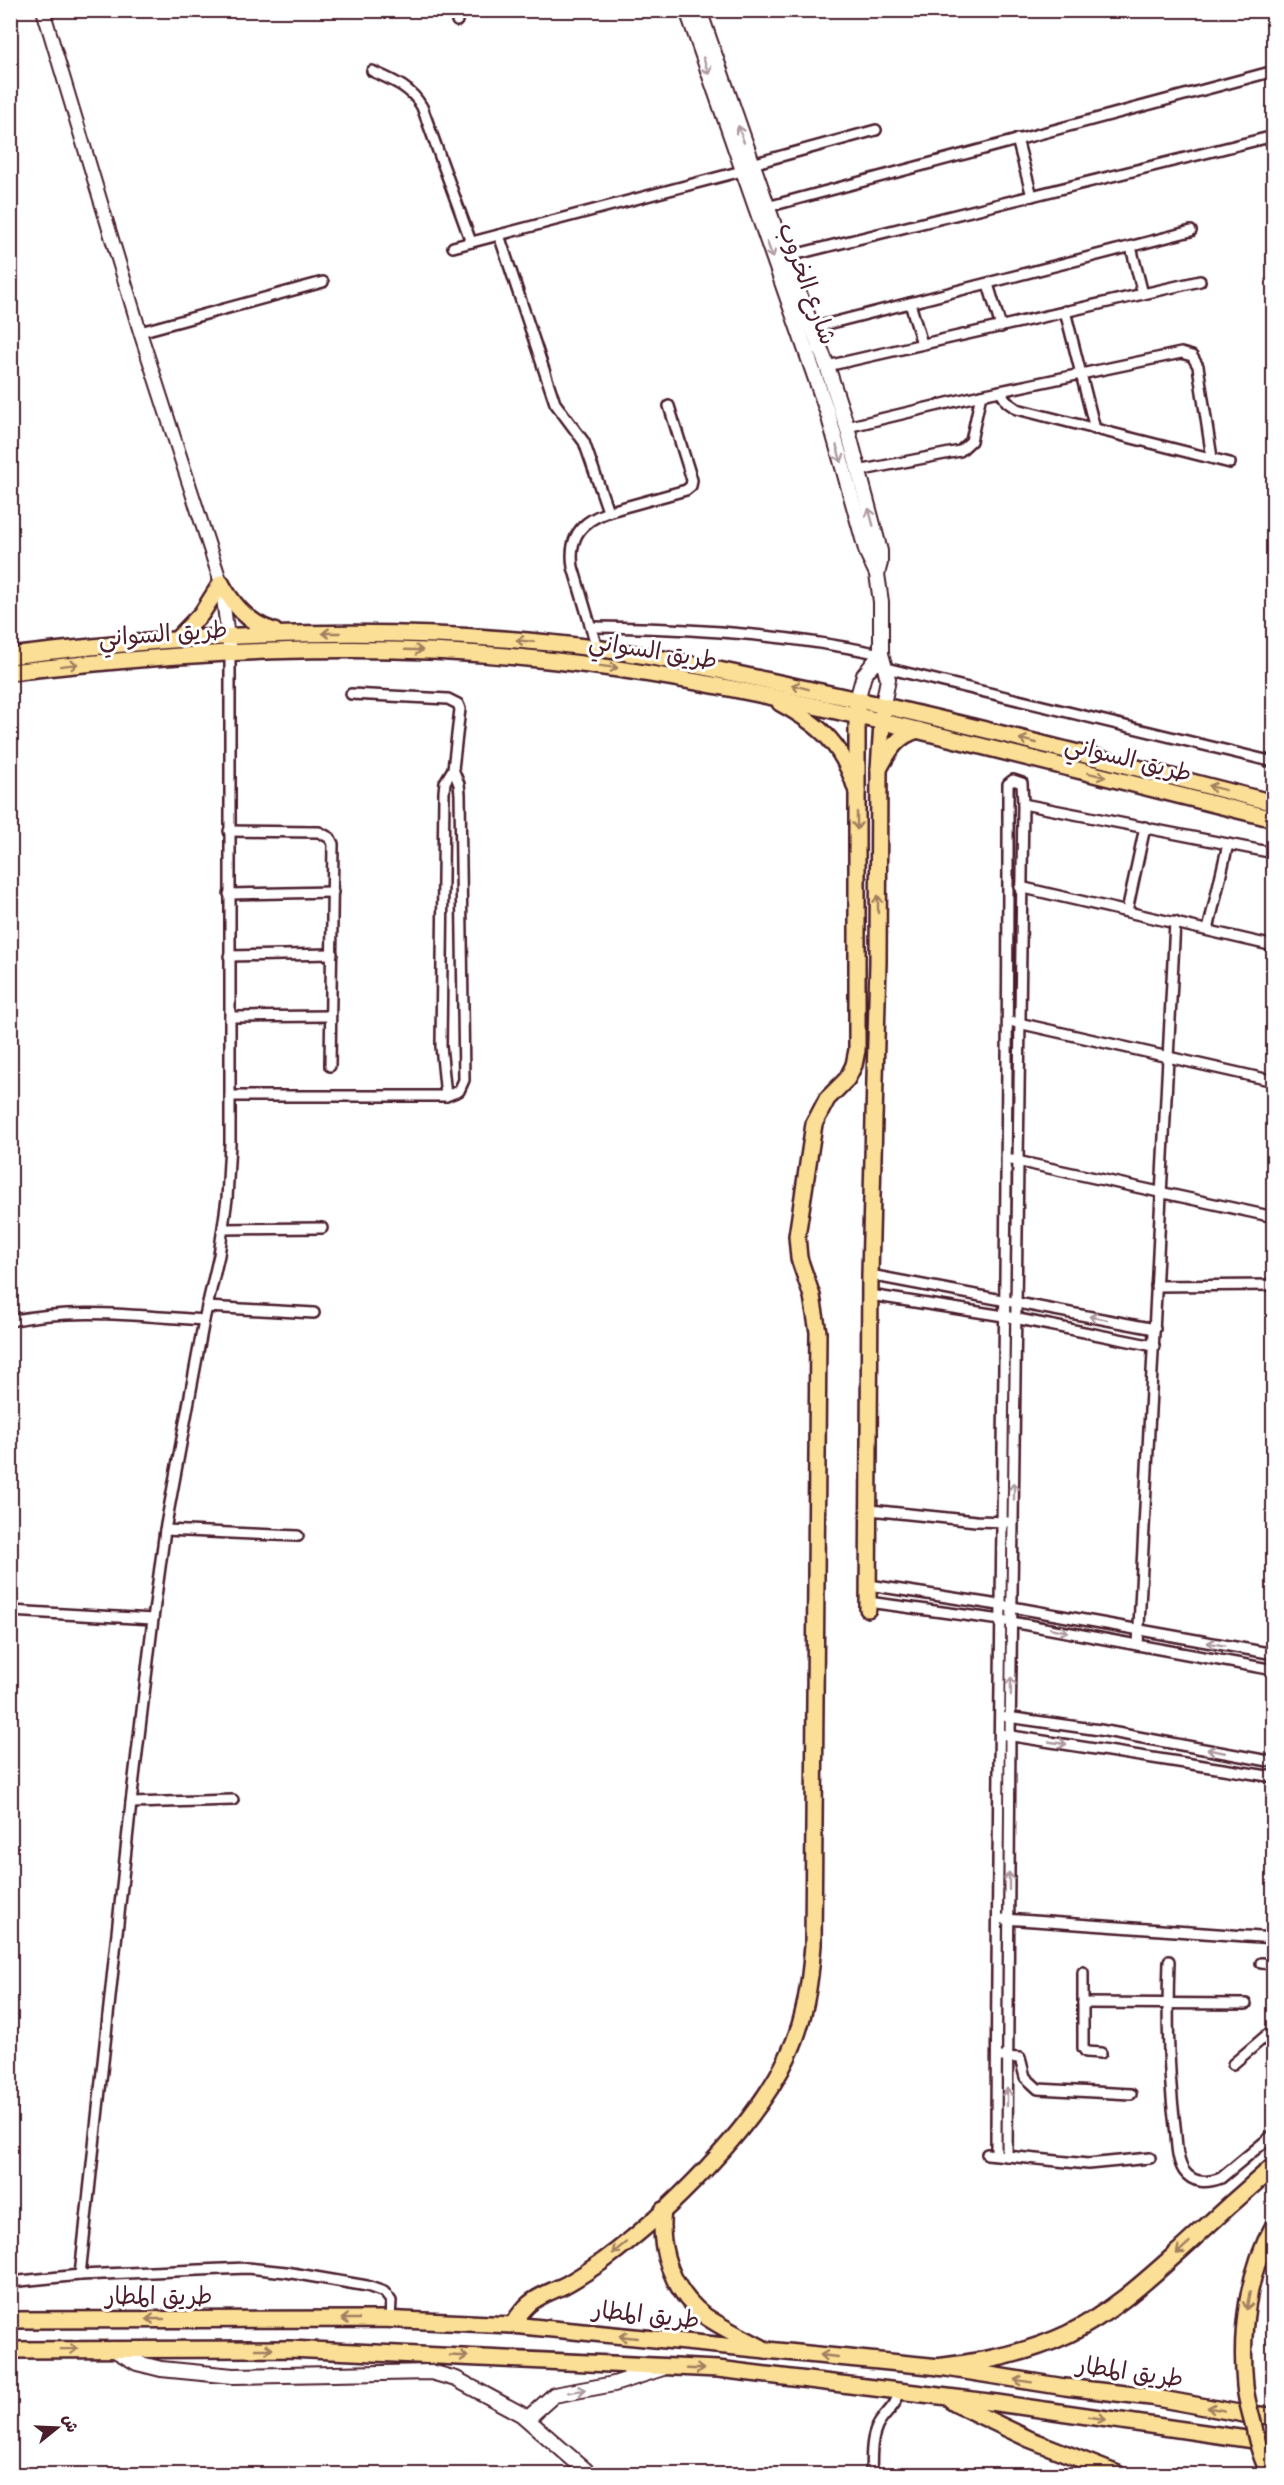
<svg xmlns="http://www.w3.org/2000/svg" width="1284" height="2485" viewBox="0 0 1284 2485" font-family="Mynerve,'Playpen Sans Arabic',sans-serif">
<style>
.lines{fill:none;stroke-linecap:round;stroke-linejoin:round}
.minor-casing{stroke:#4a1f2b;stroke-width:14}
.tertiary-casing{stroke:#4a1f2b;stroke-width:16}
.secondary-casing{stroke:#4a1f2b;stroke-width:18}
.primary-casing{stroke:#4a1f2b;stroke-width:20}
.trunk-casing{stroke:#4a1f2b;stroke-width:20}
.motorway-casing{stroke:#4a1f2b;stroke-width:21}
.minor{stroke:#fff;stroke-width:9}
.tertiary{stroke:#fff;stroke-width:12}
.secondary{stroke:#fff;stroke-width:14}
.primary{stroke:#fbdf96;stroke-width:15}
.trunk{stroke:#fbdf96;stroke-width:15}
.motorway{stroke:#fbdf96;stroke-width:16}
.trunk-bridge-casing{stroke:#4a1f2b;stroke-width:20;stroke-linecap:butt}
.trunk-bridge{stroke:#fbdf96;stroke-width:15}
.oneway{stroke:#ae9aa0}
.oneway2{stroke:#a27f60}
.labels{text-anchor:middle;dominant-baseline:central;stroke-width:6;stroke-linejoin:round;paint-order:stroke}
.street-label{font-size:24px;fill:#4a1f2b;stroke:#fff}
</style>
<rect width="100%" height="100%" fill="#fff"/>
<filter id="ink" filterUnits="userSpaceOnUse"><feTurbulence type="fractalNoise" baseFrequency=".0167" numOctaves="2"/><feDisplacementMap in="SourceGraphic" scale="12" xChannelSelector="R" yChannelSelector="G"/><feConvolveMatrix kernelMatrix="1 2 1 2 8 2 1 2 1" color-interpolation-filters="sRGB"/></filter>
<g filter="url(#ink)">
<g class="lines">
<defs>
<g id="minor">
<path d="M454 10 457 21"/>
<path d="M372 71C392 80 411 87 422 107L471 242"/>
<path d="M1017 139 1032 196"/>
<path d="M752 164 876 130"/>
<path d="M767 207 1274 71"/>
<path d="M499 235 555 403 584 442 608 511"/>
<path d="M453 247 742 171"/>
<path d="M1131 247 1143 294"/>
<path d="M785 257 1274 136"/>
<path d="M988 284 1001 327"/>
<path d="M910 303 922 344"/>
<path d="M1065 311 1095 429"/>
<path d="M812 328 1191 231"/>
<path d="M140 332 323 282"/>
<path d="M827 366 1200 281"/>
<path d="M1000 391 1007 402 1017 409 1230 463"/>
<path d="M847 427 981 395 1181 353 1192 356 1198 366 1212 458"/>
<path d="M858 471 960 451 971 441 981 395"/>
<path d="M592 627C690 628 785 634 881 654"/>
<path d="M597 648 573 567C566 523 598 514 632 505 650 500 668 495 686 490L691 486 692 480 669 406"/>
<path d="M886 668 1274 762"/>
<path d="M351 694 448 699 458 704 460 709 453 769 445 782 444 792 441 1046 446 1096"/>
<path d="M1023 804 1274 853"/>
<path d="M229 831 319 832 330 838 333 844 330 1066"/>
<path d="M1020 887 1274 946"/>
<path d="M229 894 333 892"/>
<path d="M1127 911 1145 827"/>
<path d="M1208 930 1228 844"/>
<path d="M229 956 332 954"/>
<path d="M230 1017 330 1016"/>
<path d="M1014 1022 1274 1081"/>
<path d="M230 1096H446L459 1091 464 1080 460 794 459 784 453 769"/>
<path d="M1012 1160 1274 1217"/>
<path d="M223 1229 322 1228"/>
<path d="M870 1275 1155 1329"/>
<path d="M1156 1286 1274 1285"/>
<path d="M870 1295 1004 1316 1154 1346"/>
<path d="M207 1307 314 1313"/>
<path d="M10 1321C74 1307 139 1316 204 1320"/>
<path d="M870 1510 976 1521 1008 1522"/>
<path d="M165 1530 298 1536"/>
<path d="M869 1585 1012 1607 1274 1654"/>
<path d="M868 1602 1001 1620 1274 1670"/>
<path d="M10 1611 153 1619"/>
<path d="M1138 1645 1175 922"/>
<path d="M1007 1717 1100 1730 1274 1762"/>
<path d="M1006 1735 1274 1777"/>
<path d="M131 1803 233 1800"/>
<path d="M1004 1919 1274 1938"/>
<path d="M1169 1961C1167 2016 1168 2071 1175 2126 1177 2140 1176 2159 1184 2171 1193 2184 1208 2183 1221 2178L1274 2134"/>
<path d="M1261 1963 1274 1964"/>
<path d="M1083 1972V2048L1086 2052 1101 2053"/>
<path d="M1083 2003 1246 2004"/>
<path d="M1002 2057 1020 2058 1025 2077 1038 2089 1131 2094"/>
<path d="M1233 2064 1274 2029"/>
<path d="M987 2154 1088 2164 1150 2158"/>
<path d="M996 2154C997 1698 1009 1241 1008 784L1013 780 1022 783 1023 804 1010 1736 1007 2156"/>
<path d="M80 2275 131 1803 153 1619 165 1530 204 1320 219 1255 227 1199 230 1143V653"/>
<path d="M10 2282 80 2275 247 2268 286 2272 367 2286 384 2292 391 2301 390 2319"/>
<path d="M871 2474C872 2459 870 2442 877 2427 884 2413 897 2407 899 2391"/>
</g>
<path id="tertiary" d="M43 10 140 332 221 583 229 645"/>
<g id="secondary">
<path d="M687 10 828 414 867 553 877 574 881 602V654L888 679 883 705"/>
<path d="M699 10 785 257 827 366 847 427 880 551V563L877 574"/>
<path d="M857 700 864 675 881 654"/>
<path d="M113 2349 137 2363 161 2369 233 2376 431 2372 456 2379 521 2414 590 2474"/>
<path d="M528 2418 554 2395 614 2384 663 2368"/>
</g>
<g id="primary">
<path d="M868 1609 870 1275 878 962 879 769 883 708"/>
<path d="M663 2210C658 2249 672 2291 705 2316 724 2329 746 2339 766 2350"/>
<path d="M512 2325C517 2318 522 2310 529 2304 539 2295 553 2291 565 2285 578 2278 591 2269 603 2261 667 2214 755 2127 788 2056 805 2021 810 1983 813 1945L818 1332 812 1296 799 1258 797 1236 814 1124 827 1099 847 1079 854 1065 857 1050V703"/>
</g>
<g id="trunk">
<path d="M221 583C233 605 249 624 274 631"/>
<path d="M178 638 202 613 221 583"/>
<path d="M10 656C207 632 405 623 602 649 681 660 757 679 835 695 982 727 1128 766 1274 803"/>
<path d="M10 672C185 652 362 640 538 659 685 674 830 708 973 744 1073 769 1173 794 1274 819"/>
<path d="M780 703C822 726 843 745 857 792"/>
<path d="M879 769C889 751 896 736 918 730"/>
<path d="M10 2320 381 2319 512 2325 940 2367 1065 2387 1151 2397 1244 2414 1274 2416"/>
<path d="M10 2350 289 2349 718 2369 997 2403 1274 2443"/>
<path d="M954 2403 1029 2439 1118 2474"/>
</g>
<path id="motorway" d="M940 2367C984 2362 1028 2353 1068 2334 1113 2312 1148 2279 1185 2246 1214 2219 1244 2192 1274 2166"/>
</defs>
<use href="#minor" class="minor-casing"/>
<use href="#tertiary" class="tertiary-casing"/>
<use href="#secondary" class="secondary-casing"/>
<use href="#primary" class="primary-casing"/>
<use href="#trunk" class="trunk-casing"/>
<use href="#motorway" class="motorway-casing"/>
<use href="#minor" class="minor"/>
<use href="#tertiary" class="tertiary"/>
<use href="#secondary" class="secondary"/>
<use href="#primary" class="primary"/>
<use href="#trunk" class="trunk"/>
<use href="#motorway" class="motorway"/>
<defs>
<path id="trunk-bridge" d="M1270 2474C1262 2461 1257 2442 1254 2427 1251 2414 1246 2400 1245 2386 1240 2333 1247 2273 1274 2225"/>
</defs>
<use href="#trunk-bridge" class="trunk-bridge-casing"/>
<use href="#trunk-bridge" class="trunk-bridge"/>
</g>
<defs><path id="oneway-shaft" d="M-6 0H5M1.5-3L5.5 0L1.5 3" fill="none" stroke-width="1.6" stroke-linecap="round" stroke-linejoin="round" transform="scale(1.5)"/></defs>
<g class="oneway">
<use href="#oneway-shaft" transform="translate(706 66) rotate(71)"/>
<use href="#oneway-shaft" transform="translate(741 134) rotate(-109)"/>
<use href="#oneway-shaft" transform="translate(770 250) rotate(70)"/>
<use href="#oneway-shaft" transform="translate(839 454) rotate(74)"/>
<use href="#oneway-shaft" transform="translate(871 517) rotate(-105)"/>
<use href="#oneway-shaft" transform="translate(1098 1318) rotate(-169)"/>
<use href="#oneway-shaft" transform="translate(1014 1491) rotate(-90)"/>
<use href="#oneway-shaft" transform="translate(1059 1630) rotate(11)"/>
<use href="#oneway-shaft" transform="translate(1216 1644) rotate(-170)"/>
<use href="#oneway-shaft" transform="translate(1011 1686) rotate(-89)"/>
<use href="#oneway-shaft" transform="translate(1058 1743) rotate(8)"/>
<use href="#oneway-shaft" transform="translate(1216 1751) rotate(-169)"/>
<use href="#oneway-shaft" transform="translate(1009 1881) rotate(-90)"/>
<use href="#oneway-shaft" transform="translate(1007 2097) rotate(-90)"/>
<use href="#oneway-shaft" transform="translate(577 2391) rotate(-9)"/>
</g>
<g class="oneway2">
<use href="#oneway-shaft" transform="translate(331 633) rotate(-180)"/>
<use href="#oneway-shaft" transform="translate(525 641) rotate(-175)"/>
<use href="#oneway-shaft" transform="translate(414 650) rotate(2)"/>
<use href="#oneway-shaft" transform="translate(69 665) rotate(-7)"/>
<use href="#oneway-shaft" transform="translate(609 667) rotate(7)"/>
<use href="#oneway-shaft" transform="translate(800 687) rotate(-166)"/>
<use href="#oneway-shaft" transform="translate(1028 741) rotate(-166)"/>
<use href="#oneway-shaft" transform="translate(1097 775) rotate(14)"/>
<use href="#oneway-shaft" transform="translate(1217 788) rotate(-166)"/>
<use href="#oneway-shaft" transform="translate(857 821) rotate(90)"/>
<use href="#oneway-shaft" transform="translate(878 904) rotate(-90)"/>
<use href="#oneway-shaft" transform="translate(619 2248) rotate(141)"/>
<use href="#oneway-shaft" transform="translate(1183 2248) rotate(138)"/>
<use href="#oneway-shaft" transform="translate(1248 2301) rotate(101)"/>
<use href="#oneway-shaft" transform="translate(155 2319) rotate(180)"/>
<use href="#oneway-shaft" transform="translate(350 2319) rotate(180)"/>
<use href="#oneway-shaft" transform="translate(628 2337) rotate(-174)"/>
<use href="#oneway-shaft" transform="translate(69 2349) rotate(-1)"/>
<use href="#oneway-shaft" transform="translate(264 2349)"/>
<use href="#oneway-shaft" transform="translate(459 2356) rotate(3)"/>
<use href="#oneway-shaft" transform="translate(829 2356) rotate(-174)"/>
<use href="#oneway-shaft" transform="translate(695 2369) rotate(2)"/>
<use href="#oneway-shaft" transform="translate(1023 2381) rotate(-171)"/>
<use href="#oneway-shaft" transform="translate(1216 2409) rotate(-170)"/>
<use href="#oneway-shaft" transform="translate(1097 2418) rotate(8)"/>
</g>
</g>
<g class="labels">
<g class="street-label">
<text transform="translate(806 284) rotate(70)">شارع الخروب</text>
<text transform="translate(163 635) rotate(-4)">طريق السواني</text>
<text transform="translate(653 652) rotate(9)">طريق السواني</text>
<text transform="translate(1128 760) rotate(14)">طريق السواني</text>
<text x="159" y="2297">طريق المطار</text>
<text transform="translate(646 2316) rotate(6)">طريق المطار</text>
<text transform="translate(1130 2373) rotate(8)">طريق المطار</text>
</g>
</g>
<rect width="1284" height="2485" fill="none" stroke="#fff" stroke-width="36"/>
<rect x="18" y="18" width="1248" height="2449" fill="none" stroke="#4a1f2b" stroke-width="2" filter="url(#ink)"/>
<g transform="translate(57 2428) rotate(72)" stroke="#ffffff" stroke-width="4.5" paint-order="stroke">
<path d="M0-4.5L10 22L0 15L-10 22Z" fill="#4a1f2b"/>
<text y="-9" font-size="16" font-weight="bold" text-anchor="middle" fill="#4a1f2b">ش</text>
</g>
</svg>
